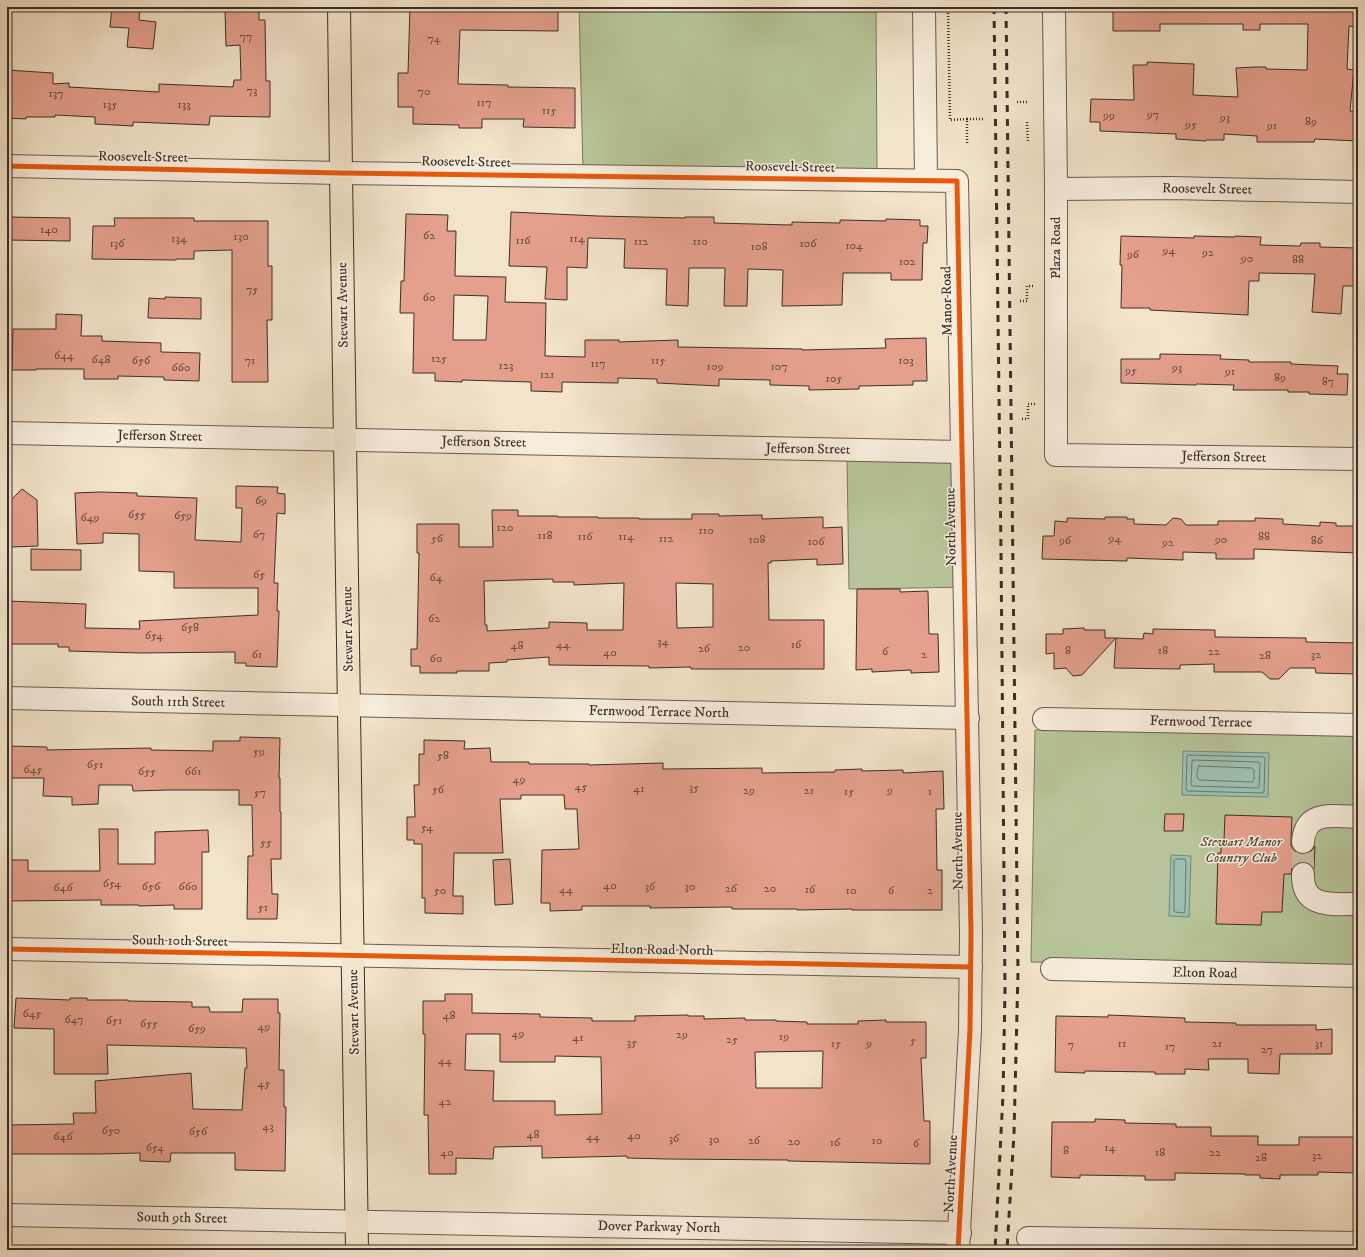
<svg xmlns="http://www.w3.org/2000/svg" width="1365" height="1257" viewBox="0 0 1365 1257" font-family="'IM FELL DW Pica',serif">
<style>
.green{fill:#b7c499;stroke:#797961}
.water{fill:#9cbfaf;stroke:#758579}
.lines{fill:none;stroke-linecap:round;stroke-linejoin:round}
.shore{stroke:#6c766c;stroke-width:1}
.building{fill:#e5a08d;stroke:#3b2e29;fill-rule:evenodd}
.minor-tunnel{stroke:#cdbfa9;stroke-width:22;stroke-dasharray:22 11;stroke-linecap:butt}
.minor-casing{stroke:#695b51;stroke-width:24}
.major-casing{stroke:#3b2e29;stroke-width:24}
.path{stroke:#3b2e29;stroke-width:2.5;stroke-dasharray:1 2;stroke-linecap:butt}
.minor{stroke:#f7eddc;stroke-width:22}
.major{stroke:#f2e3c9;stroke-width:22}
.rail{stroke:#3b2e29;stroke-width:3;stroke-dasharray:7 7;stroke-linecap:butt}
.cycleway-casing{stroke:#f7eddc;stroke-width:8}
.cycleway{stroke:#e8590c;stroke-width:5}
.labels{text-anchor:middle;dominant-baseline:central;stroke-width:3;stroke-linejoin:round;paint-order:stroke}
.number-label{font-size:12px;fill:#664a42}
.street-label{font-size:14px;fill:#3b2e29;stroke:#f7eddc}
.park-label{font-size:14px;font-style:italic;fill:#544c3f;stroke:#f7eddc}
</style>
<rect width="100%" height="100%" fill="#f2e3c9"/>
<filter id="stains"><feTurbulence type="fractalNoise" baseFrequency=".005" numOctaves="4"/><feColorMatrix values="0 0 0 0 .2 0 0 0 0 .09 0 0 0 0 .02 0 0 0 .5 -.17"/></filter>
<radialGradient id="worn" r=".72"><stop offset=".6" stop-color="#630" stop-opacity="0"/><stop offset="1" stop-color="#630" stop-opacity=".3"/></radialGradient>
<g class="green">
<path d="M579 7H876L877 171 583 169Z"/>
<path d="M847 456 973 457 974 587 849 589Z"/>
<path d="M1035 730 1358 735V969L1031 962Z"/>
</g>
<g class="water">
<path d="M1183 751 1269 753 1268 797 1182 795Z"/>
<path d="M1171 855 1191 856 1189 917 1169 916Z"/>
</g>
<g class="lines">
<g class="shore">
<path d="M1188 755 1264 757 1265 759 1264 792 1262 793 1187 791 1186 789 1187 757Z"/>
<path d="M1193 760 1259 762 1260 764 1259 787 1258 788 1192 786 1191 784 1192 762Z"/>
<path d="M1199 766 1252 768 1254 770V780L1252 782 1199 780C1196 778 1197 769 1199 766Z"/>
<path d="M1176 859H1185L1186 861 1185 911 1184 913 1175 912 1174 911V861Z"/>
</g>
</g>
<g class="building">
<path d="M112 7H140L139 20 156 22 153 49 127 47 129 28 110 27Z"/>
<path d="M410 7H558V31L460 30 458 84 508 85V87L575 88V128L523 127 524 119H482V128H459V125L413 124V107H398V73H408Z"/>
<path d="M1131 7H1358V27L1349 26 1347 69 1354 70 1350 111 1358 112V141L1315 139 1314 142H1257V136L1224 134V140H1206V141L1176 139V134L1100 131V122H1090L1091 99 1134 100 1133 65H1147V62L1194 64 1193 95 1238 97 1236 68 1255 67H1266V69L1307 70 1308 24H1260V30H1243V24H1160V31H1113V11H1131Z"/>
<path d="M225 11H259V20H265L266 81H270V117L210 116 209 125 133 122V126L95 124V117L55 115V117H26V119L7 118V70L53 73V84L69 83V87L159 92V84L233 87 234 80H241L240 45 226 46Z"/>
<path d="M511 212 598 216 685 218V217H714V223L792 225V222L840 223V220L886 221V219L920 220V226H928L927 243H923L922 280H891V273H843L842 305 782 306 783 270 748 269 747 306H724L725 268H689L688 306 666 305 667 269 624 268 625 239 588 238 587 268 567 267V300L545 299 547 267 509 266Z"/>
<path d="M406 214 448 215 447 231H456L455 276 506 277 505 302 546 303 545 356 585 357V340H619V342L678 340V347L802 349V350L886 348 885 339 926 338 927 381H913V385L859 386V389L809 390V386L770 385V380L719 379V386L657 383V379L618 378V383L562 382V392L531 391V382L462 380V382L435 381V373H413L414 313H400L401 281H404ZM454 295 488 296 486 340H453Z"/>
<path d="M7 217 70 218V241L7 240Z"/>
<path d="M114 218H194V221H268V266H272V320H267L268 382H232V250L194 251V259H176V260L92 259 93 226H115Z"/>
<path d="M1121 236 1194 238V236L1235 237V236L1261 237 1260 245 1300 246 1301 243H1320V247L1358 248V286H1343L1341 314 1312 312 1315 274 1259 273V281H1249L1248 315 1150 310V308H1121L1122 265H1120Z"/>
<path d="M165 297 201 298V319L148 318 149 298 165 299Z"/>
<path d="M56 314 82 315 81 336H102V341L161 343V352L200 353 199 381 164 380V377L118 376V379H84V369H36V370H12L13 329H56Z"/>
<path d="M1160 354 1221 355 1220 359 1249 360V362H1291V364L1338 366 1337 374H1348L1347 395 1309 394V392H1288V390H1233L1234 385 1196 384V385L1121 383V359H1160Z"/>
<path d="M236 486 278 487 277 493 285 494V514L277 513 274 583H278L277 611H279L277 667 246 666V663H235V652L140 653 69 651V647H58V644H8L7 601 86 604 85 628 140 629 139 621 258 615V588H174V572L139 571V534L103 533V543L77 544 75 493 100 492 137 493V496L197 498 195 540 241 542 242 508H236Z"/>
<path d="M22 489 37 500 38 546 10 547V501Z"/>
<path d="M492 510H518V516H558V517H598V518H639V519H692V514H719V516L762 515V519L823 517V528L842 527 843 564 817 565V559L771 561V563H768L769 620H824V669H691V667L649 668V666L549 665V657L507 660V662L489 663V671H457V673H420V666H411V649H417L419 553H417V524H459V547H493ZM553 579V582H574V585L624 583 623 630H587V623L549 622V628L487 631V625H485L484 581ZM676 583 713 584V627L677 628Z"/>
<path d="M1105 517H1127V519H1134V524L1166 525 1173 518 1181 519 1186 525H1218V521H1255V518L1283 519V524L1320 526V522L1336 523V526H1358V553L1254 549V559H1216V553L1183 552V560L1127 558V561L1042 559 1043 536H1054L1055 521 1067 522V518L1105 519Z"/>
<path d="M31 549 81 550V570H31Z"/>
<path d="M857 589H900V592L928 591 929 634H938L939 672 911 673V670L872 672V669L856 670Z"/>
<path d="M1084 628V630H1105V638H1116L1082 675 1073 676 1066 668 1054 669V653L1046 654V634H1063V629Z"/>
<path d="M1153 629 1215 630V637L1306 638V642L1358 643V674L1316 673 1315 668H1290L1279 679H1270L1262 672H1214V664L1180 665V669L1114 668 1116 638 1143 639 1144 633 1153 634Z"/>
<path d="M240 737 280 738 279 778H280V812H281V859H271L272 894H278L277 919H247L248 856H253L252 805H239V790H168L133 791 132 785H99L98 804 72 805V797L43 796 44 778H7V746L47 747V750L151 748V750L213 751V741H240Z"/>
<path d="M424 740 465 741 464 749 490 748 491 762H529V764H589V765L663 763V769L762 768V773L835 772V770L862 769V771L903 770V773L943 771 944 809H936L937 870H942V910H852V909L797 910V909H732V907L650 908V906H582V910L550 911V903H541L542 850 579 849 577 809H565L564 795H521V799H500L503 853H454L453 896H463V914L425 913V898H422V844H414V840H407V817H415L414 785H419V754H424Z"/>
<path d="M1165 814H1184L1183 831H1164Z"/>
<path d="M1225 815 1292 817 1291 840V846L1295 851 1300 854H1307L1312 850 1315 846 1314 869 1309 863 1301 862 1295 864 1292 868 1291 874H1284L1282 912H1262L1261 925 1216 924 1218 853H1221V840H1224Z"/>
<path d="M99 829H118V864H155V832L208 830 209 852H202V909H174V905L139 906V905H101V900L7 901V860H28V871H100Z"/>
<path d="M510 859 513 904 495 905 493 860Z"/>
<path d="M445 994H472V1013L540 1014V1017L592 1018V1021H635V1016L688 1015V1016H704V1019L745 1018V1020H776V1021L807 1022V1024H858V1021L886 1020V1022H926V1058H921L924 1121H930V1164L788 1161V1160L668 1159 627 1158V1156L542 1158V1146L494 1147 493 1159 456 1158V1174H429L428 1115H424L425 1034H423V1001H445ZM466 1034H500V1062H555V1056L601 1057 602 1114 555 1115V1101H493L494 1071 465 1070ZM823 1051 822 1088H756L755 1052Z"/>
<path d="M16 998 70 1000V998H87V1000H128V1001L192 1002V1007H209L210 1012H242L243 999H278V1013H280L279 1070H284V1107H286L285 1171 235 1170V1153H171L170 1162 140 1161V1153L97 1154H7V1125L74 1124 73 1113H96L95 1081 191 1073 193 1109 242 1110 245 1068H247L246 1048 107 1045 108 1074H54V1029L14 1028Z"/>
<path d="M1108 1015 1185 1018V1022L1236 1023V1025H1316V1030L1332 1029V1054H1280L1279 1074 1248 1073V1059H1208L1209 1070 1185 1069V1074H1155V1072L1085 1071V1073L1055 1072 1056 1016 1108 1017Z"/>
<path d="M1095 1119 1125 1120V1123L1176 1124V1127H1211V1136H1258V1145H1299V1137H1358V1173L1318 1172V1175H1280V1179L1260 1178V1175H1245V1174L1175 1173V1180H1145V1176L1080 1175V1178L1051 1177 1052 1122H1095Z"/>
</g>
<g class="lines">
<path class="minor-tunnel" d="M1303 874V842"/>
<defs>
<g id="minor">
<path d="M924 7 926 180"/>
<path d="M1054 7 1056 189V455L1358 459"/>
<path d="M7 166 341 173 957 181 971 933 970 1030 958 1250"/>
<path d="M1056 189 1171 188 1358 192"/>
<path d="M7 433 962 452"/>
<path d="M7 698 968 718"/>
<path d="M1044 719 1358 725"/>
<path d="M1303 842C1305 810 1333 816 1358 817"/>
<path d="M1303 874C1302 909 1333 904 1358 904"/>
<path d="M7 949 971 967"/>
<path d="M1052 969 1358 976"/>
<path d="M7 1215 960 1233"/>
<path d="M1028 1238 1358 1243"/>
</g>
<path id="major" d="M339 7 341 173 357 1250"/>
</defs>
<use href="#minor" class="minor-casing"/>
<use href="#major" class="major-casing"/>
<g class="path">
<path d="M948 7 950 120 967 119V145"/>
<path d="M1017 102H1029"/>
<path d="M967 119H985"/>
<path d="M1027 122 1028 143"/>
<path d="M1020 301H1027V286H1033"/>
<path d="M1022 419H1028V404H1035"/>
</g>
<use href="#minor" class="minor"/>
<use href="#major" class="major"/>
<g class="rail">
<path d="M994 7 1001 551 1005 989 1003 1095 995 1250"/>
<path d="M1006 7 1018 972 1014 1133 1007 1250"/>
</g>
<defs>
<g id="cycleway">
<path d="M7 166 341 173 957 181 971 933 970 1030 958 1250"/>
<path d="M7 949 971 967"/>
</g>
</defs>
<use href="#cycleway" class="cycleway-casing"/>
<use href="#cycleway" class="cycleway"/>
</g>
<g class="labels">
<g class="number-label">
<text x="246" y="36">77</text>
<text x="434" y="38">74</text>
<text x="252" y="90">73</text>
<text x="424" y="91">70</text>
<text x="56" y="93">137</text>
<text x="484" y="102">117</text>
<text x="110" y="104">135</text>
<text x="184" y="104">133</text>
<text x="549" y="110">115</text>
<text x="1153" y="114">97</text>
<text x="1109" y="115">99</text>
<text x="1225" y="117">93</text>
<text x="1311" y="121">89</text>
<text x="1191" y="124">95</text>
<text x="1272" y="125">91</text>
<text x="49" y="229">140</text>
<text x="429" y="235">62</text>
<text x="241" y="236">130</text>
<text x="179" y="238">134</text>
<text x="577" y="238">114</text>
<text x="523" y="240">116</text>
<text x="641" y="241">112</text>
<text x="700" y="241">110</text>
<text x="117" y="243">136</text>
<text x="808" y="243">106</text>
<text x="854" y="245">104</text>
<text x="759" y="246">108</text>
<text x="1169" y="250">94</text>
<text x="1208" y="252">92</text>
<text x="1133" y="254">96</text>
<text x="1247" y="258">90</text>
<text x="1298" y="259">88</text>
<text x="907" y="261">102</text>
<text x="252" y="289">75</text>
<text x="429" y="297">60</text>
<text x="64" y="355">644</text>
<text x="439" y="358">125</text>
<text x="101" y="359">648</text>
<text x="141" y="360">656</text>
<text x="250" y="360">71</text>
<text x="658" y="360">115</text>
<text x="906" y="360">103</text>
<text x="598" y="363">117</text>
<text x="506" y="365">123</text>
<text x="715" y="366">109</text>
<text x="779" y="366">107</text>
<text x="181" y="367">660</text>
<text x="1177" y="367">93</text>
<text x="1131" y="370">95</text>
<text x="1230" y="371">91</text>
<text x="547" y="374">121</text>
<text x="1280" y="377">89</text>
<text x="834" y="378">105</text>
<text x="1328" y="381">87</text>
<text x="261" y="500">69</text>
<text x="137" y="514">655</text>
<text x="183" y="515">659</text>
<text x="90" y="517">649</text>
<text x="505" y="527">120</text>
<text x="706" y="530">110</text>
<text x="259" y="534">67</text>
<text x="545" y="535">118</text>
<text x="585" y="536">116</text>
<text x="626" y="536">114</text>
<text x="1264" y="536">88</text>
<text x="437" y="538">56</text>
<text x="666" y="538">112</text>
<text x="1115" y="538">94</text>
<text x="757" y="539">108</text>
<text x="1221" y="539">90</text>
<text x="1065" y="540">96</text>
<text x="1317" y="540">86</text>
<text x="816" y="541">106</text>
<text x="1168" y="542">92</text>
<text x="259" y="574">65</text>
<text x="436" y="577">64</text>
<text x="434" y="618">62</text>
<text x="190" y="627">658</text>
<text x="154" y="635">654</text>
<text x="663" y="641">34</text>
<text x="563" y="644">44</text>
<text x="796" y="644">16</text>
<text x="517" y="645">48</text>
<text x="744" y="647">20</text>
<text x="704" y="648">26</text>
<text x="1068" y="650">8</text>
<text x="1163" y="650">18</text>
<text x="885" y="651">6</text>
<text x="1214" y="651">22</text>
<text x="610" y="652">40</text>
<text x="257" y="654">61</text>
<text x="924" y="654">2</text>
<text x="1316" y="654">32</text>
<text x="1265" y="655">28</text>
<text x="436" y="658">60</text>
<text x="259" y="751">59</text>
<text x="443" y="755">58</text>
<text x="95" y="764">651</text>
<text x="33" y="769">645</text>
<text x="147" y="771">655</text>
<text x="193" y="771">661</text>
<text x="519" y="779">49</text>
<text x="581" y="786">45</text>
<text x="694" y="787">35</text>
<text x="639" y="788">41</text>
<text x="438" y="789">56</text>
<text x="749" y="790">29</text>
<text x="809" y="790">21</text>
<text x="890" y="790">9</text>
<text x="849" y="791">15</text>
<text x="930" y="791">1</text>
<text x="260" y="792">57</text>
<text x="427" y="827">54</text>
<text x="266" y="842">55</text>
<text x="112" y="883">654</text>
<text x="610" y="885">40</text>
<text x="151" y="886">656</text>
<text x="188" y="886">660</text>
<text x="650" y="886">36</text>
<text x="690" y="886">30</text>
<text x="63" y="887">646</text>
<text x="731" y="888">26</text>
<text x="770" y="888">20</text>
<text x="566" y="889">44</text>
<text x="810" y="889">16</text>
<text x="440" y="890">50</text>
<text x="851" y="890">10</text>
<text x="891" y="890">6</text>
<text x="930" y="890">2</text>
<text x="263" y="907">51</text>
<text x="32" y="1013">645</text>
<text x="449" y="1015">48</text>
<text x="74" y="1019">647</text>
<text x="114" y="1020">651</text>
<text x="149" y="1023">655</text>
<text x="264" y="1026">49</text>
<text x="197" y="1028">659</text>
<text x="518" y="1033">49</text>
<text x="682" y="1034">29</text>
<text x="784" y="1036">19</text>
<text x="578" y="1037">41</text>
<text x="732" y="1039">25</text>
<text x="913" y="1040">5</text>
<text x="632" y="1042">35</text>
<text x="836" y="1043">15</text>
<text x="869" y="1043">9</text>
<text x="1122" y="1043">11</text>
<text x="1217" y="1043">21</text>
<text x="1319" y="1043">31</text>
<text x="1071" y="1044">7</text>
<text x="1170" y="1046">17</text>
<text x="1267" y="1049">27</text>
<text x="445" y="1060">44</text>
<text x="264" y="1083">45</text>
<text x="445" y="1101">42</text>
<text x="268" y="1126">43</text>
<text x="111" y="1130">650</text>
<text x="198" y="1131">656</text>
<text x="533" y="1134">48</text>
<text x="634" y="1135">40</text>
<text x="63" y="1136">646</text>
<text x="593" y="1136">44</text>
<text x="674" y="1138">36</text>
<text x="714" y="1139">30</text>
<text x="754" y="1140">26</text>
<text x="877" y="1140">10</text>
<text x="794" y="1141">20</text>
<text x="835" y="1142">16</text>
<text x="916" y="1143">6</text>
<text x="155" y="1147">654</text>
<text x="1110" y="1147">14</text>
<text x="1066" y="1150">8</text>
<text x="447" y="1152">40</text>
<text x="1160" y="1152">18</text>
<text x="1215" y="1152">22</text>
<text x="1317" y="1155">32</text>
<text x="1261" y="1157">28</text>
</g>
<g class="street-label">
<text transform="translate(143 157) rotate(1)">Roosevelt Street</text>
<text transform="translate(466 162) rotate(1)">Roosevelt Street</text>
<text transform="translate(790 167) rotate(1)">Roosevelt Street</text>
<text transform="translate(1207 189) rotate(1)">Roosevelt Street</text>
<text transform="translate(1056 248) rotate(-90)">Plaza Road</text>
<text transform="translate(947 301) rotate(-91)">Manor Road</text>
<text transform="translate(343 305) rotate(-91)">Stewart Avenue</text>
<text transform="translate(160 436) rotate(1)">Jefferson Street</text>
<text transform="translate(484 442) rotate(1)">Jefferson Street</text>
<text transform="translate(808 449) rotate(1)">Jefferson Street</text>
<text transform="translate(1224 457) rotate(1)">Jefferson Street</text>
<text transform="translate(951 527) rotate(-91)">North Avenue</text>
<text transform="translate(348 629) rotate(-91)">Stewart Avenue</text>
<text transform="translate(178 702) rotate(1)">South 11th Street</text>
<text transform="translate(659 712) rotate(1)">Fernwood Terrace North</text>
<text transform="translate(1201 722) rotate(1)">Fernwood Terrace</text>
<text transform="translate(958 851) rotate(-91)">North Avenue</text>
<text transform="translate(180 941) rotate(1)">South 10th Street</text>
<text transform="translate(662 950) rotate(1)">Elton Road North</text>
<text transform="translate(1205 973) rotate(1)">Elton Road</text>
<text transform="translate(354 1012) rotate(-91)">Stewart Avenue</text>
<text transform="translate(951 1174) rotate(-87)">North Avenue</text>
<text transform="translate(182 1218) rotate(1)">South 9th Street</text>
<text transform="translate(659 1227) rotate(1)">Dover Parkway North</text>
</g>
<g class="park-label">
<text x="1241" y="842">Stewart Manor<tspan x="1241" dy="16">Country Club</tspan></text>
</g>
</g>
<rect width="1365" height="1257" fill="none" stroke="#f2e3c9" stroke-width="24"/>
<rect x="8" y="8" width="1349" height="1241" fill="none" stroke="#3b2e29" stroke-width="2"/>
<rect x="12" y="12" width="1341" height="1233" fill="none" stroke="#3b2e29"/>
<rect width="100%" height="100%" filter="url(#stains)"/>
<rect width="100%" height="100%" fill="url(#worn)"/>
</svg>
